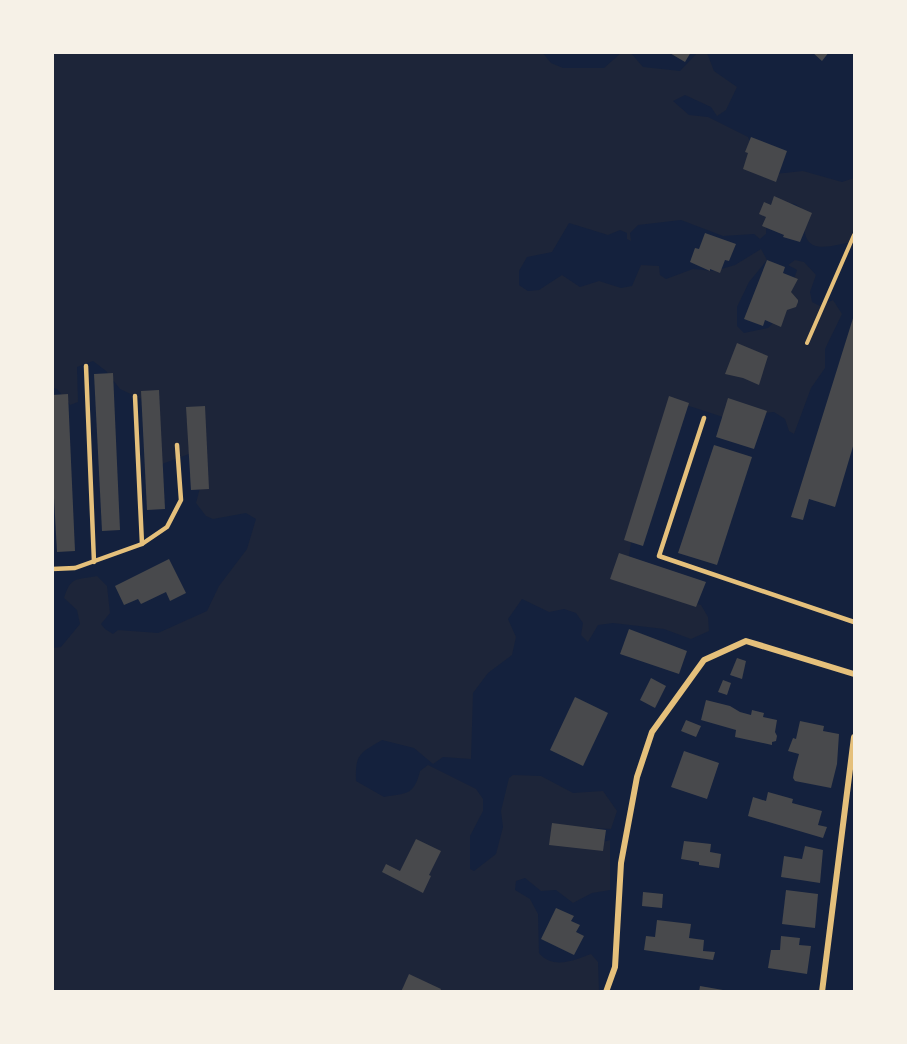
<svg xmlns="http://www.w3.org/2000/svg" width="907" height="1044" viewBox="0 0 907 1044" font-family="Quicksand,sans-serif">
<style>
.green{fill:#1d2539}
.building{fill:#48494c}
.lines{fill:none;stroke-linecap:round;stroke-linejoin:round}
.path{stroke:#e5c07b;stroke-width:4}
.service{stroke:#e5c07b;stroke-width:4.5}
.minor{stroke:#e5c07b;stroke-width:6}
</style>
<rect width="100%" height="100%" fill="#14213d"/>
<path class="green" d="M542 52 551 63 563 68H604L621 53 630 52 643 67 680 71 697 53H707L714 71 737 87 726 110 717 116 711 107 685 95 673 101 689 115 708 117 748 137 765 175 803 171 842 182 854 178V238L852 242C838 244 812 254 806 237 803 230 806 219 806 212L795 204 774 202 767 212 766 234 760 239 754 234 723 236 681 220 638 225 630 233 631 241 627 239V233L620 230 608 235 569 223 552 252 527 257 519 271V285L528 291 539 290 562 275 580 287 599 281 621 288 632 286 641 265 659 266 660 275 666 279 693 269 714 271 735 265 761 249 767 260 749 282 737 307V326L744 333 768 328 782 314 797 270 788 265 795 260 804 262 816 275 810 292 812 302 820 306 833 300 842 314 825 349V368L811 388 794 434 789 431 785 419 774 412 723 417 689 406 677 411 634 526 626 573 634 584 701 605 708 617 709 631 691 639 664 629 613 623 598 625 588 642 581 635 583 623 576 613 564 609 549 612 522 599 508 619 516 637 512 655 488 673 473 693 471 759 443 757 433 764 414 748 382 740C360 753 355 754 356 781L384 797C406 793 414 796 420 771L428 765 476 789 483 799V811L470 836V869L474 871 496 854 503 827 501 811 509 778 513 775 541 776 573 793 603 791 617 811 611 829 575 827 581 848 610 840V890L592 893 573 903 556 890 541 891 525 878 516 881 515 890 530 899 538 914 539 953C553 970 575 960 591 954L598 962 599 991H53L52 648 61 647 80 624 77 610 64 598C71 576 76 580 97 576L107 586 110 613 101 624 105 629 113 634 118 630 158 633 207 611 219 586 247 549 256 519 246 513 213 519 206 516 196 503 205 469 189 454 162 464 154 405 120 389 106 371 93 361 77 367 78 402 70 405 57 389 53 388V53Z"/>
<g class="building">
<path d="M668 52H691L685 62Z"/>
<path d="M812 52H829L822 61Z"/>
<path d="M751 137 787 151 776 182 743 169 748 153 745 152Z"/>
<path d="M774 196 812 213 800 242 783 237 784 235 762 226 766 217 759 214 764 202 771 205Z"/>
<path d="M705 233 736 244 729 261 725 260 720 273 710 269V271L690 262 695 248 699 249Z"/>
<path d="M767 260 785 267 783 273 798 279 791 292 798 300V302L796 307 787 310 781 327 765 320 763 326 744 319Z"/>
<path d="M854 315V443L835 507 809 499 803 520 791 517Z"/>
<path d="M737 343 768 356 759 385 743 378 725 374Z"/>
<path d="M113 373 120 530 102 531 94 374Z"/>
<path d="M159 390 165 509 147 510 141 391Z"/>
<path d="M68 394 75 551 57 552 52 462V395Z"/>
<path d="M669 396 689 403 643 546 624 540Z"/>
<path d="M728 398 767 411 754 449 716 437Z"/>
<path d="M205 406 209 489 191 490 186 407Z"/>
<path d="M714 445 752 457 717 565 678 553Z"/>
<path d="M619 553 706 582 696 607 610 579Z"/>
<path d="M169 559 186 593 170 601 166 592 141 604 138 599 124 605 115 586Z"/>
<path d="M629 629 687 651 679 674 620 654Z"/>
<path d="M737 658 746 661 742 679 730 675Z"/>
<path d="M651 678 666 686 655 708 640 700Z"/>
<path d="M723 680 731 683 727 695 718 692Z"/>
<path d="M575 697 608 713 583 766 550 750Z"/>
<path d="M706 700 730 706 740 712 751 715 752 710 764 713 763 717 777 720 775 732 777 736 776 741 772 742V745L735 737 736 730 701 720Z"/>
<path d="M686 720 701 726 696 737 681 731Z"/>
<path d="M800 721 824 726 823 731 839 734 837 764 831 788 795 781 793 778 794 772 799 754 788 751 793 738 796 739Z"/>
<path d="M684 751 719 763 707 799 671 787Z"/>
<path d="M768 792 793 799 792 803 822 811 818 825 827 827 823 838 748 816 753 797 766 801Z"/>
<path d="M552 823 606 830 603 851 549 845Z"/>
<path d="M416 839 441 851 429 875 431 876 423 893 382 872 386 864 400 871Z"/>
<path d="M684 841 711 844 710 852 721 854 719 868 699 865V862L681 859Z"/>
<path d="M805 846 823 850 820 883 781 877 784 856 802 859Z"/>
<path d="M786 890 818 894 815 928 782 924Z"/>
<path d="M643 892 663 894 662 908 642 906Z"/>
<path d="M556 908 574 916 571 921 580 925 576 932 584 936 574 955 541 939Z"/>
<path d="M657 920 691 924 689 938 704 940 703 951 715 952 713 960 644 950 646 936 655 937Z"/>
<path d="M781 936 800 938 799 945 811 946 807 974 768 968 771 950H780Z"/>
<path d="M409 974 441 989 440 992H401Z"/>
<path d="M700 986 723 990V992H699Z"/>
</g>
<g class="lines">
<path class="path" d="M807 343 854 235"/>
<g class="service">
<path d="M86 366 94 562"/>
<path d="M135 396 142 544"/>
<path d="M704 418 659 556 854 622"/>
<path d="M52 569 75 568 142 544 167 527 181 500 177 445"/>
</g>
<g class="minor">
<path d="M606 992 615 967 621 863 637 777 652 732 704 660 746 641 854 674"/>
<path d="M822 992 854 737"/>
</g>
</g>
<rect width="907" height="1044" fill="none" stroke="#f6f1e7" stroke-width="108"/>
</svg>
